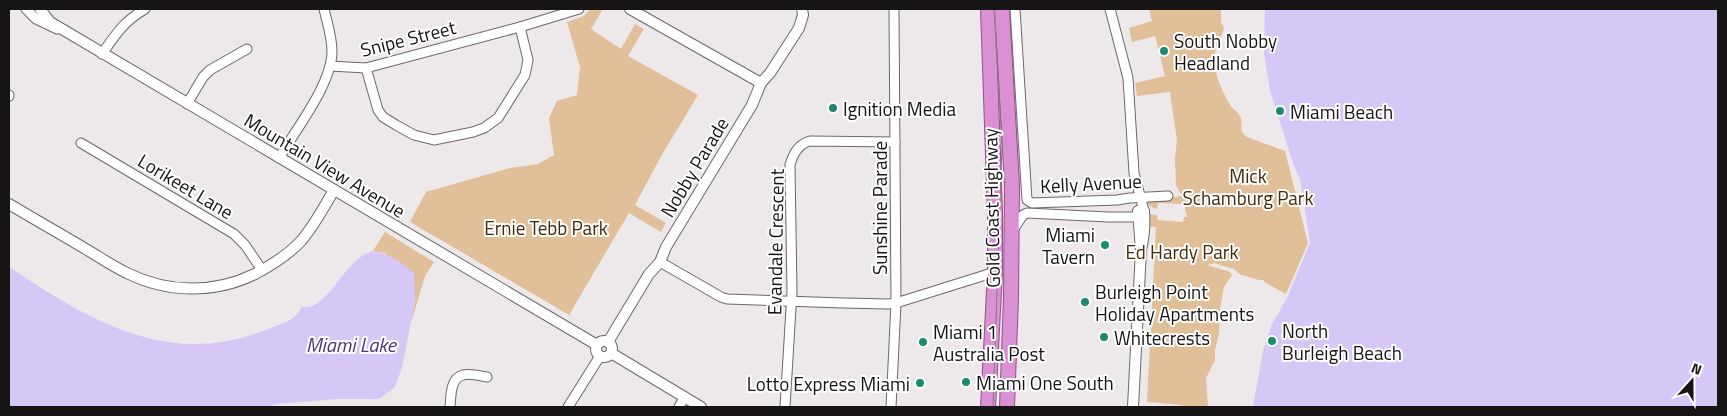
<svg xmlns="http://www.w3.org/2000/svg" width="1727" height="416" viewBox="0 0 1727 416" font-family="'Titillium Web',sans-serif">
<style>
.green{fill:#e1bf99}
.water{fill:#d5c8f7}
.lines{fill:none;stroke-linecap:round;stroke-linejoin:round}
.minor-casing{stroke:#6c6869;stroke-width:11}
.tertiary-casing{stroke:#6c6869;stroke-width:12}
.trunk-casing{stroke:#905289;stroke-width:16}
.minor{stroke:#fff;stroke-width:9}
.tertiary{stroke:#fff;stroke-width:10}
.trunk{stroke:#da90d2;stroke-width:14}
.tram{stroke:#817d7e;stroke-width:1}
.poi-dot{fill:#188c6d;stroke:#fff;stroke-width:2}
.labels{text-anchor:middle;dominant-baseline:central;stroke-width:4;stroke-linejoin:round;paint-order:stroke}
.street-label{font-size:19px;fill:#161415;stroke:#fff}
.poi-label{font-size:19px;fill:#161415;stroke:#fff;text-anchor:start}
.park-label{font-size:19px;fill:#422a0a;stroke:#fff}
.water-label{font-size:20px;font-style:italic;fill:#4b3771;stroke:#fff}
</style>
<rect width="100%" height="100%" fill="#ede8e9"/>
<g class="green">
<path d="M590 9H603L591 29 621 49 635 24 644 29 628 56 698 95 660 158 635 205 666 223 661 232 629 213 569 315 410 222 426 192 510 168 538 164 554 155 549 118 557 101 577 95 580 67 567 22 584 16Z"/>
<path d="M1149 9H1221V22L1224 28C1222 37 1216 45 1215 54 1212 71 1222 90 1230 105 1232 109 1238 112 1240 116 1245 125 1236 128 1247 137L1285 151 1308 243 1286 294 1266 283 1263 280H1259L1239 274 1234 269 1214 263 1207 265 1230 272 1232 275 1224 287 1220 309 1219 333 1215 350V360L1206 378 1208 407H1184L1181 405 1147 402 1156 227 1148 226V216L1150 214 1157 215 1158 220 1183 222 1184 217H1187L1184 204 1158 203 1157 209 1151 207 1145 201 1182 196 1176 186 1175 159 1177 140 1170 92 1137 96 1135 83 1165 76 1155 36 1132 42 1129 28 1152 21Z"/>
<path d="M385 232 434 262 425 276 411 323 415 300 385 253 373 251Z"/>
</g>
<g class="water">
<path d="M1265 9H1718V407H1253L1263 351 1272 324 1287 298 1310 243 1300 179 1294 166 1270 91 1264 54Z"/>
<path d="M373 251C390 254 401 262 414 273L415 300 402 368 394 388 379 399H338L276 404 269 407H9V267C89 320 169 370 268 329 278 325 299 320 301 307 304 307 306 307 309 307 332 301 347 257 373 251Z"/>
</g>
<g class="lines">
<defs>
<g id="minor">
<path d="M26 9 36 19 57 29"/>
<path d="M1015 9 1027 200 1032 203 1117 200 1130 198 1168 196"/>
<path d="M1110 9 1128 78 1134 173 1144 211"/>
<path d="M102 54C116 34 123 22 145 9"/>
<path d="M330 66 366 68 520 27 579 9"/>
<path d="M366 68 378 110 383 117 396 125 414 135 434 140 473 132 484 128 498 118 525 75 528 60 520 27"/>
<path d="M9 96V95"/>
<path d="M187 104 203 77 210 70 247 49"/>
<path d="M81 143 234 234 245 245 262 270"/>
<path d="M279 158C296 129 332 84 332 51 332 37 327 22 324 9"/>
<path d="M1013 230 1023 215 1027 213 1108 217H1139"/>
<path d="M660 262 721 297 727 299 843 303 888 304 896 303 995 272"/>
<path d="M450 407C451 397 450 378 463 375 469 373 481 376 487 377"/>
<path d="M568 407 600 356"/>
<path d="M679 407 684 398"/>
<path d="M785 407 792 292 790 165C793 154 798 144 810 141L895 142"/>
<path d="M891 407 896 303 894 9"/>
</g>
<g id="tertiary">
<path d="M40 9 50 22 597 345"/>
<path d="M630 9 761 83"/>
<path d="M9 204C34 219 59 233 84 248 98 256 112 266 127 273 167 293 214 294 255 274 272 265 288 255 301 241 314 226 324 207 334 190"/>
<circle cx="604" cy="349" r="8"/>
<path d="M608 342 649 274 660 262 666 247 752 105 761 83 770 73 799 28 803 15 802 9"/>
<path d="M611 353 701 407"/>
<path d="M1133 407 1141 250 1138 211H1144C1145 227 1144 235 1141 250"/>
</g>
<g id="trunk">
<path d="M988 9 995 213V272L988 407"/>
<path d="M1002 9 1012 185 1011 298 1007 407"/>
</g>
</defs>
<use href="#minor" class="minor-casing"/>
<use href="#tertiary" class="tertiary-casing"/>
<use href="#trunk" class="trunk-casing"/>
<use href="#minor" class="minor"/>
<use href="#tertiary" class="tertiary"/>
<use href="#trunk" class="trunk"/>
<path class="tram" d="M993 407 1002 145 994 9"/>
</g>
<g class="poi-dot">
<circle cx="1164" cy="51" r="5"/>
<circle cx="833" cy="108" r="5"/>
<circle cx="1280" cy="111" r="5"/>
<circle cx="1105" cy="245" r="5"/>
<circle cx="1085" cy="302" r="5"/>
<circle cx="1104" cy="337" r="5"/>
<circle cx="1272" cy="341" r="5"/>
<circle cx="923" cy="342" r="5"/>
<circle cx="966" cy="382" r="5"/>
<circle cx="920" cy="383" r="5"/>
</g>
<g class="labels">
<g class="street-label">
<text transform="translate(408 38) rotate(-14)">Snipe Street</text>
<text transform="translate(325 165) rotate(31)">Mountain View Avenue</text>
<text transform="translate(694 167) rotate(-59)">Nobby Parade</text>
<text transform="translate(1091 183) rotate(-3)">Kelly Avenue</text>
<text transform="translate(186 186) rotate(31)">Lorikeet Lane</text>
<text transform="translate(879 208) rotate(-90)">Sunshine Parade</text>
<text transform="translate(991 208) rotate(-91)">Gold Coast Highway</text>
<text transform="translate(775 242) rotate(-89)">Evandale Crescent</text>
</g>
<g class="poi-label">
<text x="1174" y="40">South Nobby<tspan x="1174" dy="22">Headland</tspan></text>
<text x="843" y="108">Ignition Media</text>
<text x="1290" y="111">Miami Beach</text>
<text x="1095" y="234" text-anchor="end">Miami<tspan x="1095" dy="22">Tavern</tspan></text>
<text x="1095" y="291">Burleigh Point<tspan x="1095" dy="22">Holiday Apartments</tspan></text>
<text x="1282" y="330">North<tspan x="1282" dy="22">Burleigh Beach</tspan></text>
<text x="933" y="331">Miami 1<tspan x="933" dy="22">Australia Post</tspan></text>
<text x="1114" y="337">Whitecrests</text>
<text x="976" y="382">Miami One South</text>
<text x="910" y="383" text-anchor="end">Lotto Express Miami</text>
</g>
<g class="park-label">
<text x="1248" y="175">Mick<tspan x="1248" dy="22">Schamburg Park</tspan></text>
<text x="546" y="227">Ernie Tebb Park</text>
<text x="1182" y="251">Ed Hardy Park</text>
</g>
<g class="water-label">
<text x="351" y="344">Miami Lake</text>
</g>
</g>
<rect width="1727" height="416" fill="none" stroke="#161415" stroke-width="20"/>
<g transform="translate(1692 381) rotate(21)" stroke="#ffffff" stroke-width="4" paint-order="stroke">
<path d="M0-4L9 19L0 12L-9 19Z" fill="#161415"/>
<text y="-8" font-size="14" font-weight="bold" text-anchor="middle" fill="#161415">N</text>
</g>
</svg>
